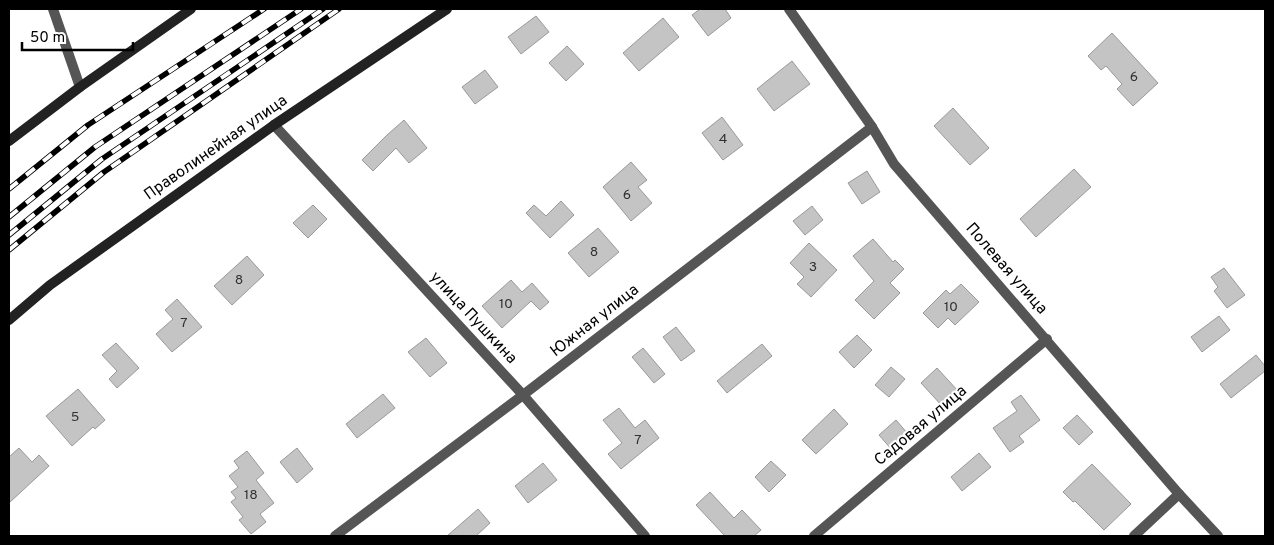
<svg xmlns="http://www.w3.org/2000/svg" width="1274" height="545" viewBox="0 0 1274 545" font-family="Overpass,sans-serif">
<style>
.building{fill:#c4c4c4;stroke:#999}
.lines{fill:none;stroke-linecap:round;stroke-linejoin:round}
.street{stroke:#555;stroke-width:10}
.secondary{stroke:#222;stroke-width:10}
.rail-casing{stroke:#000;stroke-width:5.5}
.rail{stroke:#fff;stroke-width:4;stroke-dasharray:11;stroke-linecap:butt}
.labels{text-anchor:middle;dominant-baseline:central;stroke-width:4;stroke-linejoin:round;paint-order:stroke}
.number-label{font-size:14px;fill:#313131}
.street-label{font-size:16px;fill:#000;stroke:#fff}
</style>
<rect width="100%" height="100%" fill="#fff"/>
<g class="building">
<path d="M700 9H725L731 18 708 36 692 15Z"/>
<path d="M536 16 549 32 521 54 508 37Z"/>
<path d="M663 18 679 37 639 71 623 53Z"/>
<path d="M1112 33 1158 83 1133 106 1117 89 1122 84 1106 66 1101 70 1088 56Z"/>
<path d="M567 46 584 64 566 81 549 63Z"/>
<path d="M792 61 810 84 774 111 757 89Z"/>
<path d="M485 70 498 87 475 104 462 87Z"/>
<path d="M953 108 989 148 970 165 934 126Z"/>
<path d="M722 117 743 145 723 160 702 133Z"/>
<path d="M404 120 427 148 409 163 396 148 373 171 362 160 386 136Z"/>
<path d="M631 162 647 180 638 187 652 203 631 221 603 187Z"/>
<path d="M1074 169 1091 187 1036 237 1020 219Z"/>
<path d="M867 171 880 192 862 204 848 183Z"/>
<path d="M561 201 574 215 550 238 526 213 534 205 546 216Z"/>
<path d="M313 205 327 219 308 238 293 223Z"/>
<path d="M812 206 823 220 805 235 793 221Z"/>
<path d="M598 228 619 252 589 277 568 253Z"/>
<path d="M873 239 893 262 895 260 904 269 890 283 900 293 874 319 855 300 874 281 853 256Z"/>
<path d="M809 243 837 270 811 297 797 284 804 277 790 263Z"/>
<path d="M247 256 264 275 232 305 214 286Z"/>
<path d="M1224 268 1245 295 1227 308 1214 291 1218 287 1211 277Z"/>
<path d="M511 280 522 292 532 283 549 302 540 310 531 301 502 328 482 306Z"/>
<path d="M961 284 979 302 955 325 948 318 938 328 923 313 946 290 950 294Z"/>
<path d="M177 299 202 327 172 352 156 334 173 319 165 310Z"/>
<path d="M1219 316 1230 330 1202 352 1191 337Z"/>
<path d="M676 327 695 351 681 361 663 337Z"/>
<path d="M857 335 872 350 854 368 839 352Z"/>
<path d="M426 338 447 363 430 377 408 352Z"/>
<path d="M116 343 139 368 117 388 109 379 117 371 102 355Z"/>
<path d="M762 344 772 356 727 393 717 381Z"/>
<path d="M643 348 665 374 654 383 632 357Z"/>
<path d="M1256 355 1265 366V371L1231 398 1220 384Z"/>
<path d="M891 367 905 379 889 397 875 385Z"/>
<path d="M937 368 959 392 943 407 921 383Z"/>
<path d="M78 389 105 420 95 429 93 427 72 446 46 416Z"/>
<path d="M383 394 395 408 357 438 346 424Z"/>
<path d="M1021 395 1040 420 1019 436 1024 442 1010 452 993 428 1017 411 1011 402Z"/>
<path d="M619 408 635 428 645 420 659 438 621 469 608 454 622 443 603 420Z"/>
<path d="M834 409 848 424 816 454 802 440Z"/>
<path d="M1077 415 1093 432 1079 445 1063 428Z"/>
<path d="M896 420 909 435 892 450 879 435Z"/>
<path d="M19 448 32 462 39 455 49 466 9 503V457Z"/>
<path d="M297 448 313 469 297 483 280 462Z"/>
<path d="M247 451 264 473 256 480 274 503 260 514 266 522 251 534 239 520 243 517 231 502 236 498 231 492 238 487 229 476 239 468 234 461Z"/>
<path d="M979 453 991 467 962 491 951 477Z"/>
<path d="M771 461 786 475 769 492 755 477Z"/>
<path d="M543 463 557 480 528 503 515 486Z"/>
<path d="M1092 464 1131 504 1104 530 1075 501 1073 502 1063 492Z"/>
<path d="M710 492 734 518 742 510 761 530 754 536H725L696 505Z"/>
<path d="M478 509 490 523 476 536H447Z"/>
</g>
<g class="lines">
<g class="street">
<path d="M53 9 80 87"/>
<path d="M789 9 872 127 894 164 1179 494 1218 536"/>
<path d="M274 125 523 395 645 536"/>
<path d="M335 536 523 395 872 127"/>
<path d="M814 536 1047 339"/>
<path d="M1134 536 1179 494"/>
</g>
<g class="secondary">
<path d="M9 141 80 87 191 9"/>
<path d="M9 320 50 285 274 125 447 9"/>
</g>
<defs>
<g id="rail">
<path d="M9 189 88 125 264 9"/>
<path d="M9 217 95 147 301 9"/>
<path d="M9 235 102 159 323 9"/>
<path d="M9 250 104 172 339 9"/>
</g>
</defs>
<use href="#rail" class="rail-casing"/>
<use href="#rail" class="rail"/>
</g>
<g class="labels">
<g class="number-label">
<text x="1134" y="77">6</text>
<text x="723" y="139">4</text>
<text x="627" y="195">6</text>
<text x="594" y="252">8</text>
<text x="813" y="267">3</text>
<text x="239" y="280">8</text>
<text x="506" y="304">10</text>
<text x="951" y="307">10</text>
<text x="184" y="323">7</text>
<text x="75" y="417">5</text>
<text x="638" y="440">7</text>
<text x="251" y="495">18</text>
</g>
<g class="street-label">
<text transform="translate(216 148) rotate(-35)">Праволинейная улица</text>
<text transform="translate(1006 269) rotate(49)">Полевая улица</text>
<text transform="translate(473 318) rotate(47)">улица Пушкина</text>
<text transform="translate(595 321) rotate(-38)">Южная улица</text>
<text transform="translate(921 426) rotate(-40)">Садовая улица</text>
</g>
</g>
<rect width="1274" height="545" fill="none" stroke="#000000" stroke-width="20"/>
<path d="M22 42v8h111v-8" fill="none" stroke="#000000" stroke-width="2.5"/>
<text x="30" y="42" font-size="15" fill="#000000" stroke="#ffffff" stroke-width="4" paint-order="stroke">50 m</text>
</svg>
